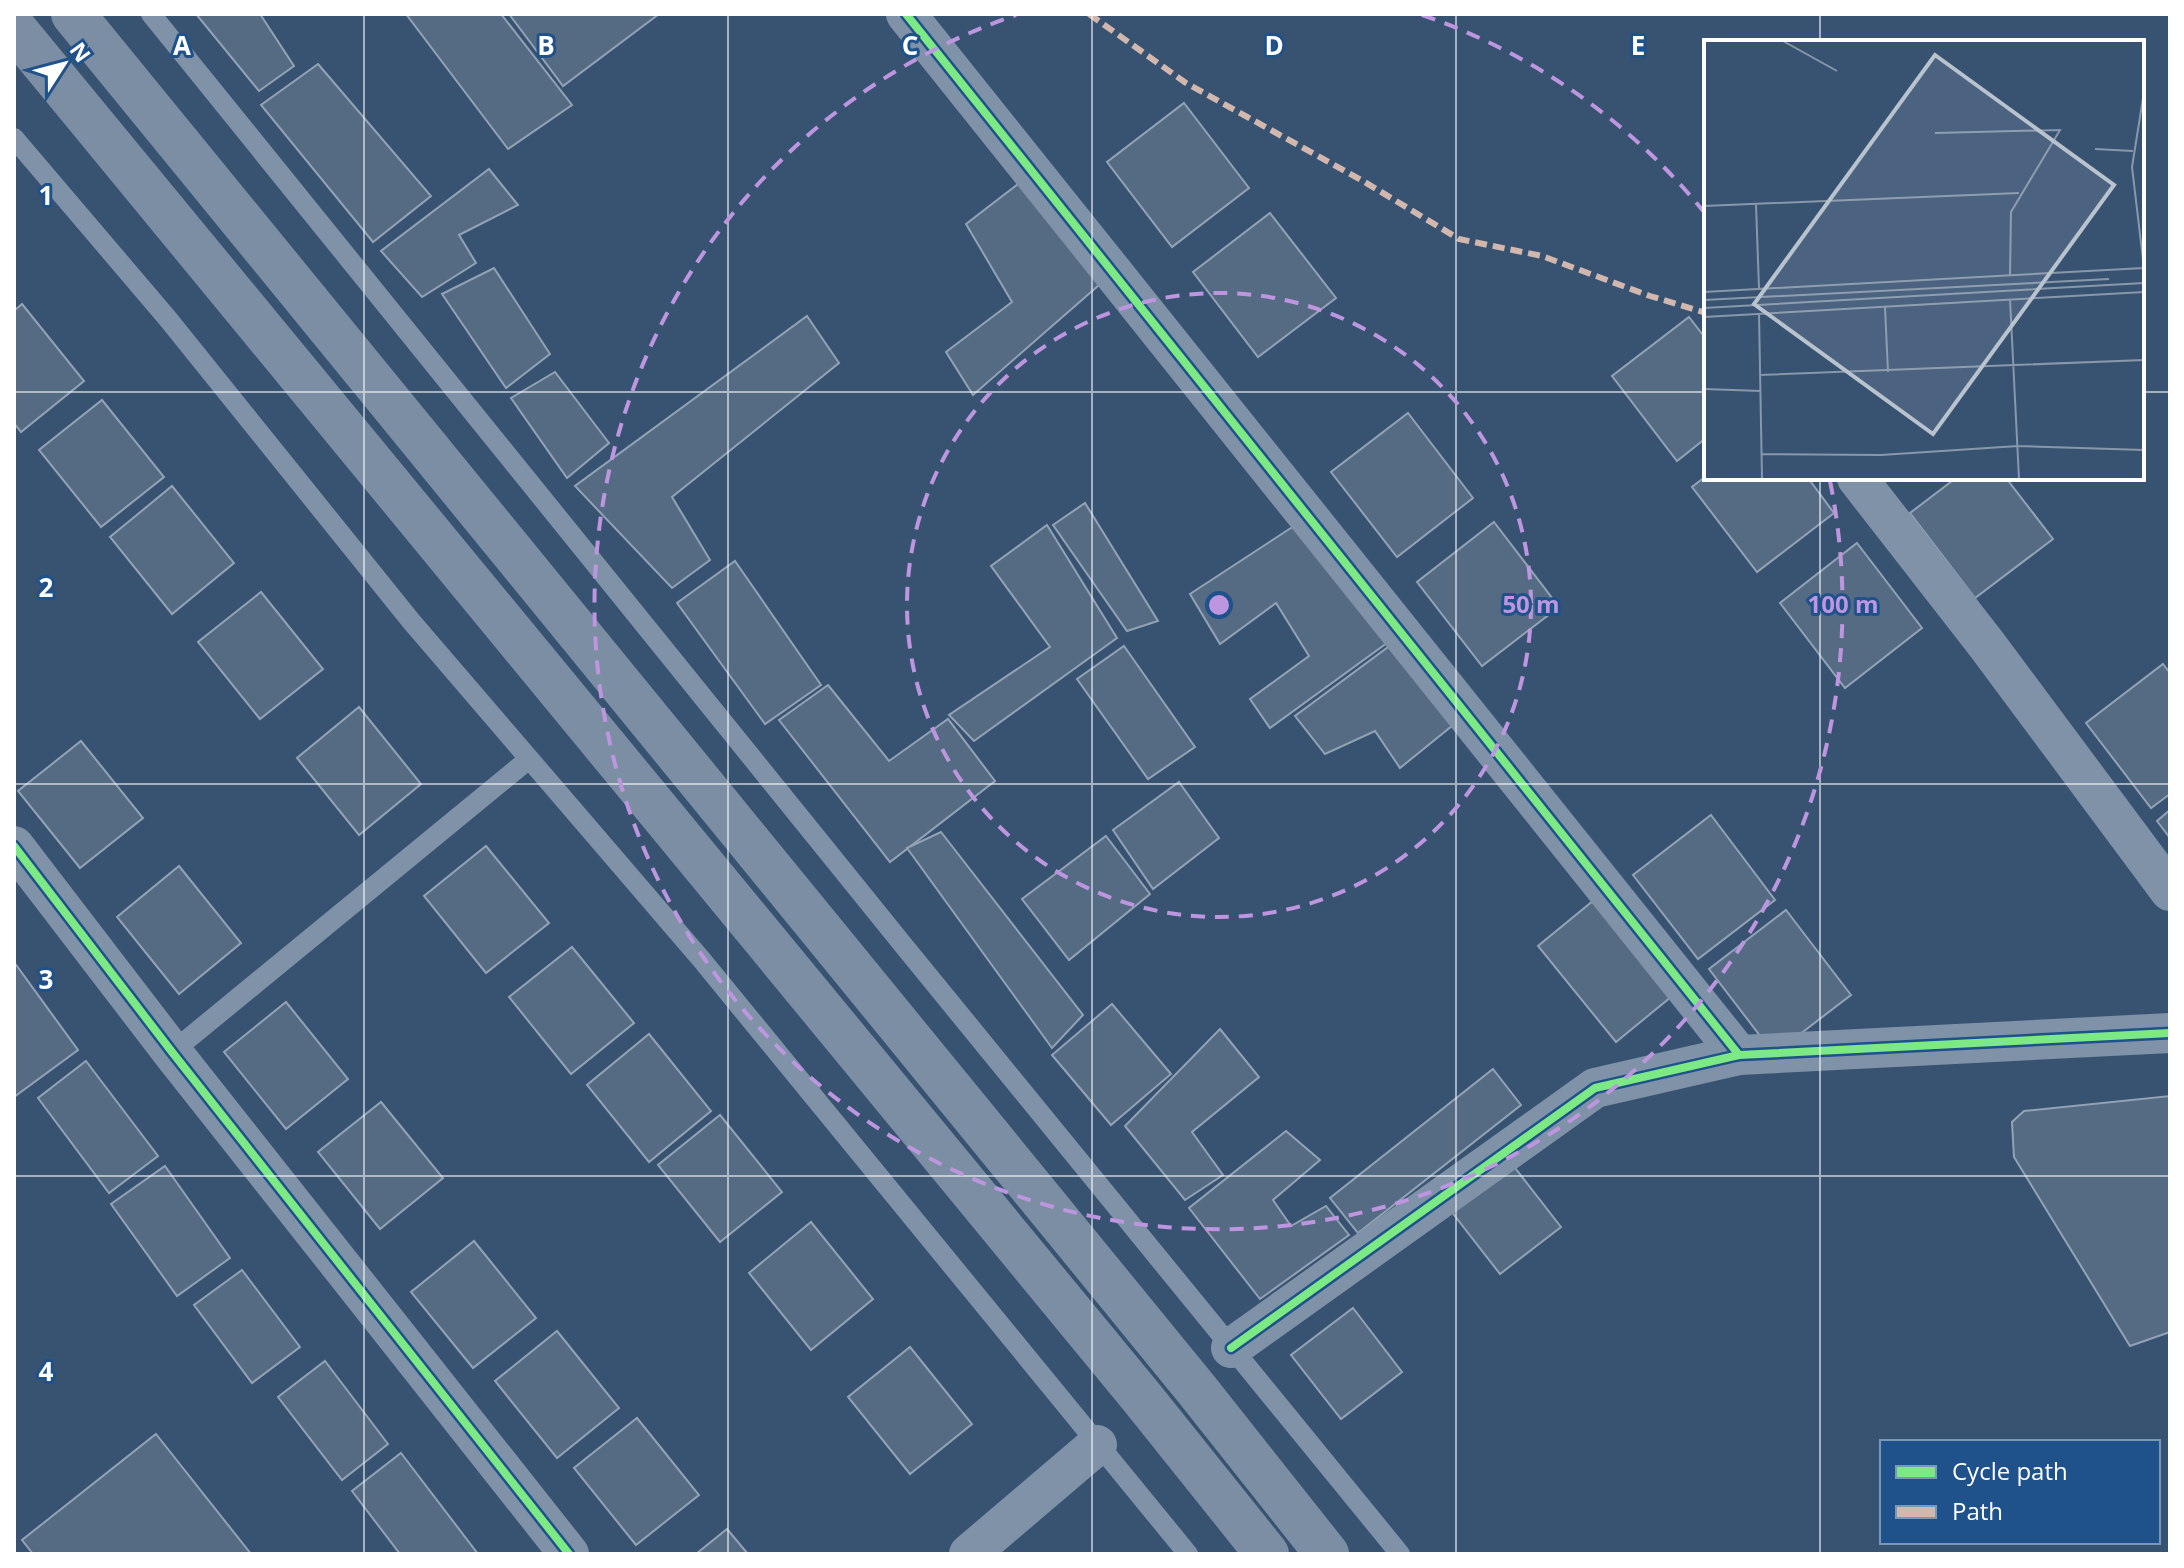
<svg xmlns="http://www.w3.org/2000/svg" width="2184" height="1568" viewBox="0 0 2184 1568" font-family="'Open Sans',sans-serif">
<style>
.building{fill:#556b84;stroke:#93a3b5;stroke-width:2}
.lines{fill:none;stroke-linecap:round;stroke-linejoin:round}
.lane{stroke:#7f92a7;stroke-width:20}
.street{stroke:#7f92a7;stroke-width:40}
.secondary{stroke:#7b8ea3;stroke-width:44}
.quiet{stroke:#d1b7ad;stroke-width:6;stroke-dasharray:12 6;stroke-linecap:butt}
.cycleway-casing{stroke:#1f518b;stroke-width:13}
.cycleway{stroke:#7ce984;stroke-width:8}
.grid{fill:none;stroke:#fff;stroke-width:2;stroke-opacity:0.55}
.ring{fill:none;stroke:#bd96df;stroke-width:4;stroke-dasharray:14 10}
.inset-road{fill:none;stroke:#8898aa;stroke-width:2}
.view{fill:#b9c3ce;fill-opacity:0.15;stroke:#b9c3ce;stroke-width:4}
.inset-edge{fill:none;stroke:#fff;stroke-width:4}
.grid-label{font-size:26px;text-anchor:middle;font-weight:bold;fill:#fff;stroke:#1f518b;stroke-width:6;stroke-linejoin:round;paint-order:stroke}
.centre{fill:#bd96df;stroke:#1f518b;stroke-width:4}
.ring-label{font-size:24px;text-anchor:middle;font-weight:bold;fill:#bd96df;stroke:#1f518b;stroke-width:6;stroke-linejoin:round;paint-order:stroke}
</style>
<rect width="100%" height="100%" fill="#385372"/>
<g class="building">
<path d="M196 14H260L294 66 259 91Z"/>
<path d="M406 14H501L572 105 508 149Z"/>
<path d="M509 14H659L563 86Z"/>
<path d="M318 64 431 196 373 242 261 105Z"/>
<path d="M1184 103 1249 188 1172 247 1107 162Z"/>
<path d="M489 169 518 205 459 235 476 263 422 297 381 251Z"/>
<path d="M1031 174 1107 278 973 395 946 352 1012 302 966 224Z"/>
<path d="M1270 213 1336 298 1258 357 1193 272Z"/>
<path d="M494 268 550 354 506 388 442 294Z"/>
<path d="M22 304 84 381 21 432 14 423V311Z"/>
<path d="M807 316 839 363 672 497 710 560 672 588 575 486Z"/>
<path d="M1689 317 1706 339V438L1677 461 1612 376Z"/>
<path d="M555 372 609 443 567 478 511 398Z"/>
<path d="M102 400 164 477 101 527 39 450Z"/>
<path d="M1408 413 1473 498 1397 557 1331 472Z"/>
<path d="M1706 476 1808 478 1834 513 1757 572 1692 487Z"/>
<path d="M1956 478H2006L2053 539 1975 598 1910 513Z"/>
<path d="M172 486 234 563 172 614 110 537Z"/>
<path d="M1085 503 1158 621 1127 631 1053 525Z"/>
<path d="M1494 522 1559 607 1482 666 1417 582Z"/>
<path d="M1297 524 1391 640 1270 728 1250 699 1309 656 1276 603 1220 644 1190 594Z"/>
<path d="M1047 525 1117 638 974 741 949 715 1050 647 991 566Z"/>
<path d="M1857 543 1922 628 1845 688 1780 603Z"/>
<path d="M735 561 821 685 765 724 677 603Z"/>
<path d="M261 592 323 669 260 719 198 642Z"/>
<path d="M1399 639 1458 721 1400 768 1375 731 1325 754 1295 716Z"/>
<path d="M1124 646 1195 747 1148 779 1077 679Z"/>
<path d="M2163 664 2170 673V794L2151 808 2086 723Z"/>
<path d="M828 685 889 761 948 719 995 781 890 862 779 720Z"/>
<path d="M359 707 421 784 359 835 297 758Z"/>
<path d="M81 741 143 818 80 868 18 791Z"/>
<path d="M1179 782 1219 838 1153 889 1113 830Z"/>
<path d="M2170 810V838L2157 821Z"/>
<path d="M1711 815 1775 900 1698 959 1633 875Z"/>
<path d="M941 832 1083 1015 1052 1048 907 848Z"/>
<path d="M1106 836 1150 894 1069 960 1022 899Z"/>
<path d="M486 846 549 923 486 973 424 896Z"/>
<path d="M179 866 241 943 179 994 117 917Z"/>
<path d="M1599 896 1677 992 1616 1042 1538 946Z"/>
<path d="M1786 910 1851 995 1774 1054 1709 969Z"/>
<path d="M572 947 634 1023 571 1074 509 997Z"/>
<path d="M14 962 78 1050 14 1097Z"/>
<path d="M286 1002 348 1079 286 1129 224 1052Z"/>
<path d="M1112 1004 1171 1074 1111 1125 1052 1055Z"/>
<path d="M1220 1029 1259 1077 1192 1132 1223 1175 1185 1200 1125 1126Z"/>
<path d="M649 1034 711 1111 649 1162 587 1085Z"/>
<path d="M86 1061 158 1156 109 1193 38 1098Z"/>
<path d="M1493 1069 1521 1105 1358 1233 1330 1198Z"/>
<path d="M2170 1096V1332L2130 1346 2014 1157 2012 1122 2024 1111Z"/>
<path d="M381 1102 443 1178 380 1229 318 1152Z"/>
<path d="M720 1115 782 1192 720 1242 658 1165Z"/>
<path d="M1286 1131 1320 1160 1273 1200 1291 1226 1326 1206 1349 1235 1260 1299 1189 1208Z"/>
<path d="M1512 1164 1561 1227 1500 1274 1451 1211Z"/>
<path d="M165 1166 230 1258 177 1296 111 1204Z"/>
<path d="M811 1222 873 1299 811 1350 749 1273Z"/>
<path d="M474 1241 536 1318 473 1368 411 1292Z"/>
<path d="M242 1270 300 1347 252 1383 194 1305Z"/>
<path d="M1353 1308 1402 1372 1341 1419 1291 1355Z"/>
<path d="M557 1331 619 1408 557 1458 495 1381Z"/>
<path d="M910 1347 972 1424 910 1474 848 1397Z"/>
<path d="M325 1361 388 1444 342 1480 278 1397Z"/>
<path d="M637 1418 699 1495 636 1545 574 1468Z"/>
<path d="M156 1434 251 1554H33L22 1540Z"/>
<path d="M401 1453 478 1554H400L352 1491Z"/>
<path d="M727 1529 748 1554H696Z"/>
</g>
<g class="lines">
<g class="lane">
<path d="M151 14 904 946 1400 1554"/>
<path d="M14 138 168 319 411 621 701 959 1188 1554"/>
<path d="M172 1052 529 759"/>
</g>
<g class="street">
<path d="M906 14 1739 1055"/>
<path d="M1857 478 1987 645 2170 891"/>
<path d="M14 846 172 1052 569 1554"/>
<path d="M1231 1348 1595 1088 1739 1055 2170 1033"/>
<path d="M969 1554 1097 1445"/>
</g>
<g class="secondary">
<path d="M73 14 1197 1390 1327 1554"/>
<path d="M14 28 1143 1399 1267 1554"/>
</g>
<path class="quiet" d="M1089 14 1186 83 1363 181 1459 239 1542 256 1650 296 1706 313"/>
<defs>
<g id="cycleway">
<path d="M906 14 1739 1055"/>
<path d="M14 846 172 1052 569 1554"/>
<path d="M1231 1348 1595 1088 1739 1055 2170 1033"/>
</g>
</defs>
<use href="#cycleway" class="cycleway-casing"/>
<use href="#cycleway" class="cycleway"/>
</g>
<path class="grid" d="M364 14V1554M728 14V1554M1092 14V1554M1456 14V1554M1820 14V42M14 392H1706M2142 392H2170M1820 478V1554M14 784H2170M14 1176H2170"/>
<g class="ring">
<circle cx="1219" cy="605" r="312"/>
<path d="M1422 15A624 624 0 0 1 1704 212M1830 481A624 624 0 1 1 1016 15"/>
</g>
<g transform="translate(1704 40)">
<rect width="440" height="440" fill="#385372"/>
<path class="inset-road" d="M79 1 133 31M231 93 356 90 307 172 306 235M391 109 429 111M52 165 55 248M0 166 315 153M440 228 428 127 440 52M0 252 440 228M306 259 315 439M0 260 405 239M181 267 184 332M0 268 440 243M55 274 58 439M0 277 440 252M56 335 440 320M0 349 57 351M58 414 177 415 314 406 440 410"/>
<path class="view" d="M231 15 410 145 229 394 50 264Z"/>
<rect width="440" height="440" class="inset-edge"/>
</g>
<g class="grid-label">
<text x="182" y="55">A</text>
<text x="546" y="55">B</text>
<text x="910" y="55">C</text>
<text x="1274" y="55">D</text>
<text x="1638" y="55">E</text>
<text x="46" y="205">1</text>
<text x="46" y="597">2</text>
<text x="46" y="989">3</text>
<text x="46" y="1381">4</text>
</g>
<circle cx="1219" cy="605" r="12" class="centre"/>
<g class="ring-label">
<text x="1531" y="613">50 m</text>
<text x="1843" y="613">100 m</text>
</g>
<rect width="2184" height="1568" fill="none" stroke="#ffffff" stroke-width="32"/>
<rect x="1880" y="1440" width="280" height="104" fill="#1f518b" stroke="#7997b9" stroke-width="2"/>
<rect x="1896" y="1466" width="40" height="12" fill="#7ce984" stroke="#7997b9" stroke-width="2"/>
<text x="1952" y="1480" font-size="24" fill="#ffffff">Cycle path</text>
<rect x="1896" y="1506" width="40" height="12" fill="#d1b7ad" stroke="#7997b9" stroke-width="2"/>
<text x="1952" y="1520" font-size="24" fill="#ffffff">Path</text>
<g transform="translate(64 64) rotate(54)" stroke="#1f518b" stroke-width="6" paint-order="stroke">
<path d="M0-6L14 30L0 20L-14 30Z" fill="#ffffff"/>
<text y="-12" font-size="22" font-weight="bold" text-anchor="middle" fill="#ffffff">N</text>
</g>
</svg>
